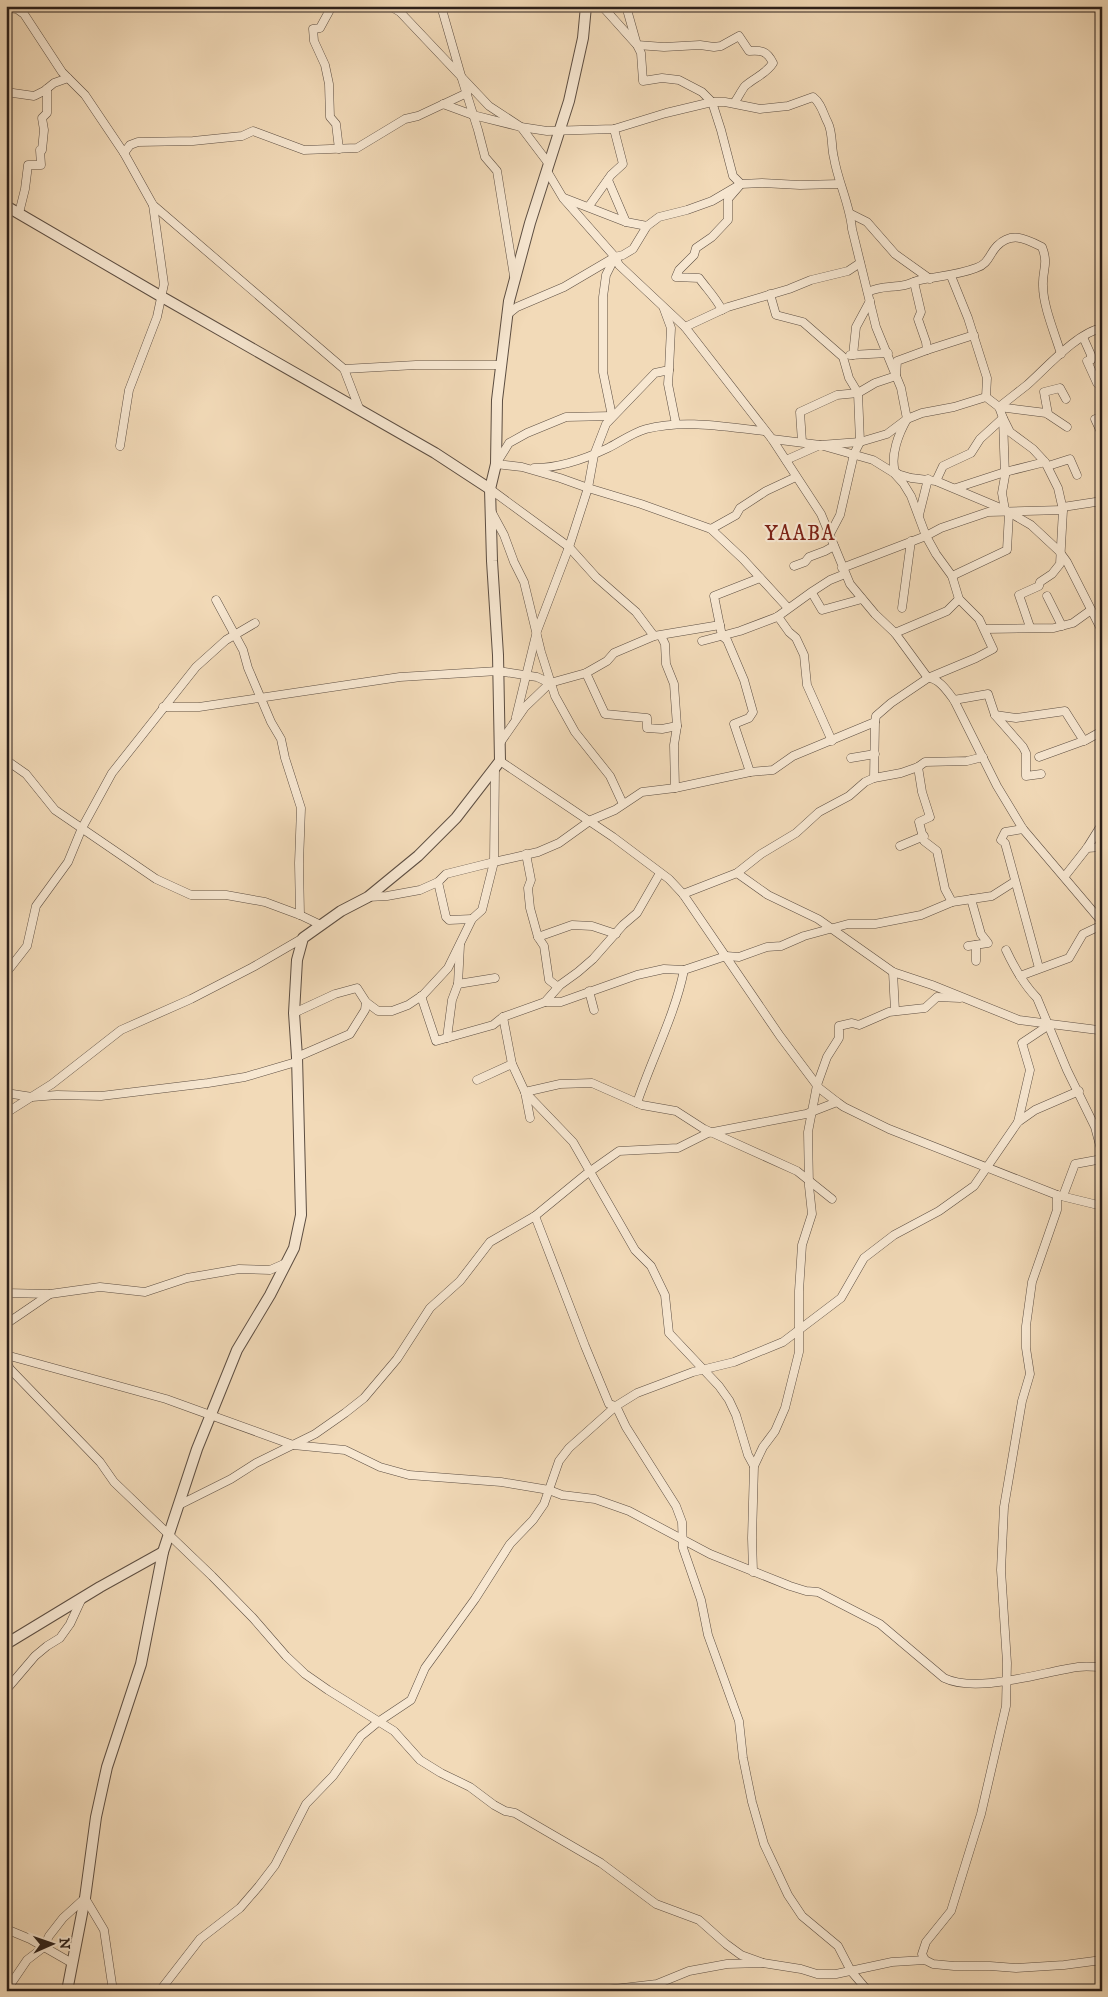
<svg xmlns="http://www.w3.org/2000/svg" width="1108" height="1997" viewBox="0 0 1108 1997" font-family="'IM FELL DW Pica',serif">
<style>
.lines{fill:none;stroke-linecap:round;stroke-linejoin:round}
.minor-casing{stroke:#5d4e42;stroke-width:9}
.tertiary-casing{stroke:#5d4e42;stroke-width:12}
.minor{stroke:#f7e7d1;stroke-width:8}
.tertiary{stroke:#f7e7d1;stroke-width:10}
.labels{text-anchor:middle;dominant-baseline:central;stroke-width:4.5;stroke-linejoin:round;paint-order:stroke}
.quarter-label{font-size:21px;letter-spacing:1px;fill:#7a1f14;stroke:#f7e7d1}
</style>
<rect width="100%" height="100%" fill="#f2dab8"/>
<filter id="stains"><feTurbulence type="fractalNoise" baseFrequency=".004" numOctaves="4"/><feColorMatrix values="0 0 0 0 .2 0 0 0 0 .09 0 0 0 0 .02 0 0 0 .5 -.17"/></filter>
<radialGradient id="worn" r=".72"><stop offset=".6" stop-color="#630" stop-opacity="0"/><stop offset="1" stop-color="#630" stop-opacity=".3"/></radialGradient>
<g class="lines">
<defs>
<g id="minor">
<path d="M332 6 320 28 313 29 314 41 325 65 329 84 330 117 336 124 339 149"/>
<path d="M390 6 400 12 489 106 521 127 549 164"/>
<path d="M441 6 462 79 478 130 485 157 497 171 514 276"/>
<path d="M602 6 637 45 641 53 643 81 662 78 679 80 702 92 712 102 721 130 733 176 741 184 728 199V220L712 237 696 248 694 255 679 270 676 277 699 278C707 289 716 298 722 310"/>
<path d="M626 6 637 45 664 47 700 45 714 47 721 46 739 36 749 51C762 50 767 51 773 63 766 74 754 78 745 86 741 91 738 98 734 103"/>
<path d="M6 8 17 9 24 14 62 72 85 95 124 153 153 205 344 369 359 408"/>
<path d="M6 92 34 96 44 91 54 83 68 78"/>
<path d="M443 104 473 115 521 127 547 131 614 129 666 113 712 102H725L760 109 788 106 813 97C822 104 823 114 828 123 833 133 831 147 834 158 838 182 850 205 852 229L876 327 901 388 907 419C899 433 890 455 895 472L897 473"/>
<path d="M124 153 130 145 138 142 193 141 242 136 253 131 304 150 357 148 405 119 418 116 467 93"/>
<path d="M547 171 563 198 615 257 619 265 685 327 772 439 821 514 850 584 875 614 895 633 928 678C939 678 948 692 954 700L997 786 1023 829 1102 922"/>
<path d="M608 180 626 222"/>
<path d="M564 198 626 222 647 226"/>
<path d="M589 206 611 175 623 164 614 129"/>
<path d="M19 213 25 189 28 165H41L40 150H42L44 130 42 118 47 113V89"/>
<path d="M851 214 867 222 895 254 930 279"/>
<path d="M951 276 968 318 987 378 986 397"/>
<path d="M868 292C881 285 892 288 905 285 910 284 915 281 920 280 939 276 958 275 976 268 989 264 989 254 997 246 1012 231 1026 239 1042 247 1049 265 1042 270 1043 286 1043 306 1055 334 1061 354"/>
<path d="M770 294 776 315 803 322 843 357 849 378 858 393 860 442 854 454 840 515 830 534"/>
<path d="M507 315 517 307 564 287 615 257 623 255 633 249 647 226 659 217 687 210 712 201 741 184 762 183 800 185 840 184"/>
<path d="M685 327 728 307 789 289 811 280 848 271 860 263"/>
<path d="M1083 337 1091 355V360L1087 361 1097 383"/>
<path d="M927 350 974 335"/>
<path d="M850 355 888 353"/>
<path d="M853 355 856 327 870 301"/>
<path d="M344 369 416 365H501"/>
<path d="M669 370 668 384 676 424"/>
<path d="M999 407C1008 400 1018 392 1027 385 1046 368 1078 332 1102 328"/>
<path d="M999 407 1046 413 1067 427"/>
<path d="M1048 414 1044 392 1060 388 1066 399"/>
<path d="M612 416 566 417 527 433 509 443 496 464 522 467 560 478 588 488 641 504 711 529 743 559 788 608"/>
<path d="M612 416 603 372V297L606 275 615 257"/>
<path d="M1095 419 1102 434"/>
<path d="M772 439 820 445 860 442 887 434 907 419 922 413 954 407 986 397 999 407 1003 418 1005 476 1002 493 1005 510"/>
<path d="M802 442 800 412 837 395 858 393 875 383 896 376 897 361 927 350 926 342 918 319 921 312 914 282"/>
<path d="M120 446 129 390 157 317 164 284 153 205"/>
<path d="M1048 466 1070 459 1077 475"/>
<path d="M534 468C560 468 585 459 608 448 620 442 632 433 646 429 684 419 725 427 764 431"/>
<path d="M894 473 911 478 936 481 1005 510 1031 525 1059 551 1067 562 1102 631"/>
<path d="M936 481 943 466 971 453 980 439 1003 418 1010 432 1033 449 1045 462 1058 488 1063 510 1060 564 1052 574 1040 582 1039 586 1019 595 1030 627"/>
<path d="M956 488 1005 472 1045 462"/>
<path d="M490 489 569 547 596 577 636 612 654 636"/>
<path d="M1063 507 1102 501"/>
<path d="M491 511 504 535 514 562 524 582 541 652 555 696 575 732 610 776 623 804"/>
<path d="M919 515 928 479"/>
<path d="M711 529 736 515 740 508 766 491 796 477"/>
<path d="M794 566 805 562 809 557 825 551 834 546"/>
<path d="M842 568 926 536 941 528 988 512 1063 510"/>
<path d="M952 576 1007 550 1009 513"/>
<path d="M812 593 822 610 862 599"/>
<path d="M1047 596 1062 626"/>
<path d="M216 600 243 650 248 668 271 722 281 739 285 758 301 808 299 863 300 915"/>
<path d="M902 608 911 541"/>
<path d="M777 617 779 618 789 632 796 638 804 655 807 685 832 741"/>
<path d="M985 629 1054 628 1073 623 1091 610"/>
<path d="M895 633 947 611 959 599"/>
<path d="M661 636 665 644 666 664 674 684 677 726 674 745 675 788"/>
<path d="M702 641 740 631 777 617 813 591 830 580 845 574"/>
<path d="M586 673 605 714 647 718V728L662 729 677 726"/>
<path d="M954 700 988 694 995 715 1023 747 1026 753V776L1041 774"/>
<path d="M163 707H199L400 677 498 671 537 677 550 683"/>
<path d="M995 715 1016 718 1065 711 1084 741"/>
<path d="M516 717 537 631 569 547 588 488 594 455 606 424 655 373 669 370 671 328 664 309"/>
<path d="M500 743 525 707 550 683 586 673 607 661 614 653 654 636 720 625"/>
<path d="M1039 757 1086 740 1102 731"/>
<path d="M851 758 875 754"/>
<path d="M6 760 26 774 55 810 156 879 191 895H226L265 902 300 915 321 925"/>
<path d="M500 761 613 837 669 879 683 894 780 1036 819 1088 837 1102 844 1107 889 1129 1057 1195 1102 1206"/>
<path d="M918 767 922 792 930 817 919 822 924 841 937 851 945 889 952 902"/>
<path d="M750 772 734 724 749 718 753 712 744 680 727 640 722 636 714 596 760 578"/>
<path d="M874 778 901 773 918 767 925 762 967 761 983 757"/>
<path d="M1023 829 1005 832 1001 840 1005 843 1039 968"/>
<path d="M900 846 924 836"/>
<path d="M1087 848 1102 847"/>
<path d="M526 854 531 880 528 888 530 908 538 937 572 925 592 926 616 934"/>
<path d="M737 873 768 895 818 919 893 972 932 985 1019 1020 1098 1030 1102 1033"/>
<path d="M1065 876 1087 848 1102 824"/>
<path d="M438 882 446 917 449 920 472 919"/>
<path d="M683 894 737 873 761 854 796 833 819 812 849 796 865 782 874 778 875 722"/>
<path d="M368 897 387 896 420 890 438 882 446 874 494 862 495 767"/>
<path d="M538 937 544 946 549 980 558 987"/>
<path d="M976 945V961"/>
<path d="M968 946 988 943 981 934 971 899"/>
<path d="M1006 950C1014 967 1023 984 1037 998L1067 1070 1095 1127 1102 1153"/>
<path d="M893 972 895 1011"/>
<path d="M6 973 27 946 36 906 68 862 82 828 112 773 196 667 226 640 255 623"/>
<path d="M1020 976 1069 958 1083 934 1102 925"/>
<path d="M458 984 495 978"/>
<path d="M589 991 594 1010"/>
<path d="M421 996 436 1041 493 1025 503 1017 545 1002 560 985 578 972 593 959 623 925 637 913 660 873"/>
<path d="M545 1002H561L637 975 664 969 684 970 726 956 739 957 767 947 781 946 804 936 848 924H875L921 915 952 902 992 896 1014 882"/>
<path d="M294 1013 335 994 357 988 366 1002 378 1011H392L408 1005 423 995 448 968 472 919 482 910 494 862 538 852 559 843 591 820 615 810 642 792 675 788 750 772 773 770 793 756 875 722 876 716 891 703 928 678 976 658 993 649 979 619 959 599 952 576 936 554 926 536 911 496 903 483 894 473 873 460 820 445 786 460"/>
<path d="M503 1017 512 1064 525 1092 530 1118"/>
<path d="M447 1038 452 1000 458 984 460 945"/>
<path d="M297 1057 350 1034 365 1010 366 1002"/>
<path d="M477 1080 512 1064"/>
<path d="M525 1092 573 1142 635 1250 651 1266 665 1295 669 1333 719 1386 729 1400 736 1415 748 1455 754 1466"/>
<path d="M525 1092 560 1084 592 1083 642 1105 676 1111 704 1129 797 1171 832 1199"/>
<path d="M6 1093 32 1097 57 1095 101 1096 208 1083 245 1077 296 1062"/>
<path d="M637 1103C652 1058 675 1015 684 970"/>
<path d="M6 1113 52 1084 121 1030 191 999 253 967 303 938"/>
<path d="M1018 1122 1030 1070 1022 1043 1049 1025"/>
<path d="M1063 1196 1075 1164 1102 1159"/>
<path d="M535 1216 585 1346 609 1404 616 1406 626 1427 676 1506 682 1522 683 1548 701 1600 708 1635 739 1721 743 1758 752 1802 764 1844 788 1895 802 1916 838 1946 851 1971 868 1991"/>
<path d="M6 1293 50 1294 100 1287 145 1292 187 1278 239 1269 270 1270 286 1263"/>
<path d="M6 1324 50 1294"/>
<path d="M6 1355 166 1399 293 1445 345 1450 380 1467 409 1475 501 1482 549 1490 562 1495 595 1499 629 1511 710 1554 790 1586 806 1591 818 1592 880 1624 944 1678C977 1694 1042 1672 1078 1667 1086 1666 1094 1667 1102 1667"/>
<path d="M6 1361 10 1369 100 1462 114 1482 212 1576 253 1618 286 1656 305 1674 328 1690 394 1731 420 1760 441 1773 470 1787 494 1805 505 1811 515 1813 601 1863 656 1904 699 1920 726 1944 741 1955 763 1963"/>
<path d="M179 1505 231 1479 256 1463 315 1434 345 1413 364 1398 397 1359 430 1308 460 1281 490 1242 535 1216 585 1175 619 1151 678 1148 708 1133 806 1114 837 1102"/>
<path d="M753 1572 752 1538 754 1466 763 1447 775 1431 785 1408 799 1352V1291L802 1245 812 1214 809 1186 808 1132 817 1085 827 1057 839 1038V1026L852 1023 859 1025 889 1012 925 1008 937 997 960 998"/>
<path d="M6 1690 35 1656 47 1646 60 1638 70 1624 82 1598"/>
<path d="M6 1929 30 1939 72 1963"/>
<path d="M925 1960 922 1954 926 1942 951 1911 981 1814 1006 1706 1007 1663 1001 1570 1004 1507 1022 1401 1030 1374 1026 1348V1326L1032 1282 1057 1210V1195"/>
<path d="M6 1991 27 1960 44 1947 49 1936 63 1918 85 1898 104 1930 113 1991"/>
<path d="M157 1991 162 1988 200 1939 240 1908 259 1886 275 1865 306 1804 333 1776 361 1736 378 1722 411 1700 425 1668 475 1599 510 1544 533 1520 544 1504 559 1461 569 1448 616 1406 637 1393 693 1372 734 1362 783 1342 841 1298 864 1258 894 1235 939 1211 974 1186 1018 1122 1035 1110 1079 1091"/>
<path d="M597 1991 657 1984 689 1971 727 1964 763 1963 801 1969 817 1974H836L892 1962 925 1960 933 1964 954 1966H990L1016 1968 1064 1965 1102 1960"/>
</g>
<g id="tertiary">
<path d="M6 206 162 297 435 453 490 489"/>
<path d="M6 1644 100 1587 163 1552"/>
<path d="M67 1991 85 1898 96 1817 107 1767 141 1664 163 1552 197 1449 237 1350 270 1295 294 1248 301 1215 297 1057 294 1013 297 960 303 938 341 911 368 897 418 856 456 818 500 761 498 655 492 561 490 489 496 464 497 400 509 301 530 223 569 101 583 38 586 6"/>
</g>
</defs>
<use href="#minor" class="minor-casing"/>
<use href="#tertiary" class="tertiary-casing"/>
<use href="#minor" class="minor"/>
<use href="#tertiary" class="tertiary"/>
</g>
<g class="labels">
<g class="quarter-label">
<text x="800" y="534">YAABA</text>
</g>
</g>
<rect width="1108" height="1997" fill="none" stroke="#f2dab8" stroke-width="25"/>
<rect x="8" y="8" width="1093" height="1982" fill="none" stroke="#2b1f1a" stroke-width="2.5"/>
<rect x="12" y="12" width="1083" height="1972" fill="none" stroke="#2b1f1a"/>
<g transform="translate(52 1944) rotate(88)" stroke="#f7e7d1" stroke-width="4" paint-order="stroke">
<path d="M0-4L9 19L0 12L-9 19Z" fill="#2b1f1a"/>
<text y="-8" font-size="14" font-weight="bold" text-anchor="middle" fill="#2b1f1a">N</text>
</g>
<rect width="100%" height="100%" filter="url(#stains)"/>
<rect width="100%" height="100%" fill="url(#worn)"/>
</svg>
